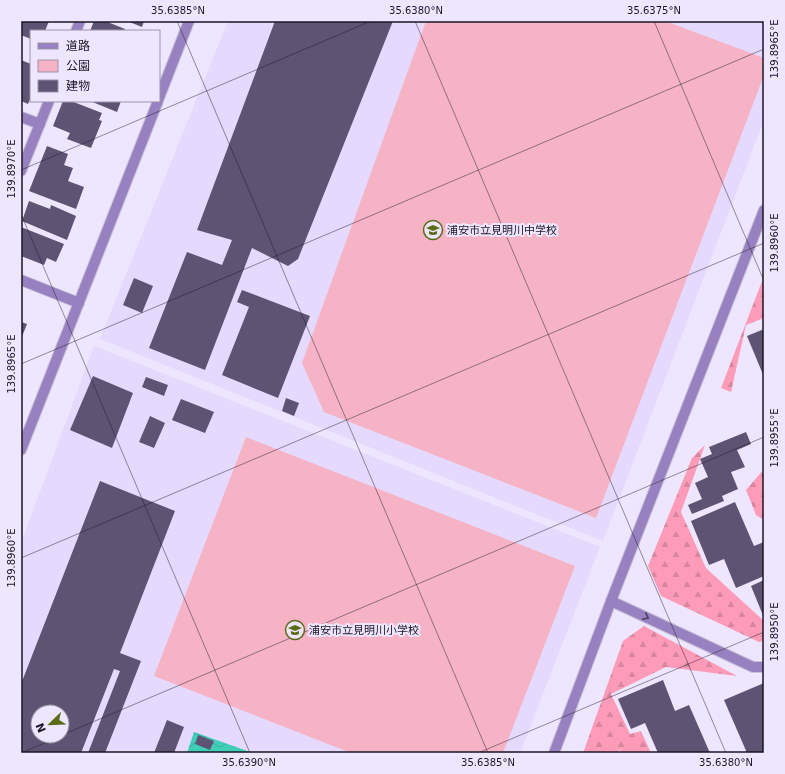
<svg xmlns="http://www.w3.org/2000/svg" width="785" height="774" viewBox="0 0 785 774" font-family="'DejaVu Sans','Noto Sans JP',sans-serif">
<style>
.built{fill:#e6d9fe;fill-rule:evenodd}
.forest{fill:url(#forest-firs)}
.park{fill:#f5b3c5}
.water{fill:url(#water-waves)}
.building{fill:#5f5374;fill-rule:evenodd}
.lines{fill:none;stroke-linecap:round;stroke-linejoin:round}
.service-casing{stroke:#c8c1d7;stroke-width:12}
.minor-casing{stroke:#c8c1d7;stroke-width:12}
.tertiary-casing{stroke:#c8c1d7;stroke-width:12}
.service{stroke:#9881c0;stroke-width:10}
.minor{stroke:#9881c0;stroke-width:10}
.tertiary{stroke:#9881c0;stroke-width:10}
.oneway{stroke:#4d4162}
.ticks{fill:none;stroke:#1b1624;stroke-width:1;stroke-opacity:0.45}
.labels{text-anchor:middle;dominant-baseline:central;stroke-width:4;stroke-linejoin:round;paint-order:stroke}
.poi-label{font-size:11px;fill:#1b1624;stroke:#eee6fe;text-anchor:start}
.neatline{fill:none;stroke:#1b1624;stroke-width:1.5}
.ticks-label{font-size:10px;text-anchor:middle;fill:#1b1624}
</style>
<defs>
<pattern id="forest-firs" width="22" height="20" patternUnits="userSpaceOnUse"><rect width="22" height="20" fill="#fd9bb8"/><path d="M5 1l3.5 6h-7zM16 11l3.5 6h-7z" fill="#d8859e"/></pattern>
<pattern id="water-waves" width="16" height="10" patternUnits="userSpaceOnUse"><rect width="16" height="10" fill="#40ceb8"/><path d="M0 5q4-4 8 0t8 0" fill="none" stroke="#38b09e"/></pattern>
</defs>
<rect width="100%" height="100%" fill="#eee6fe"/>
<g class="built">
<path d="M228 21H764V120L603 541 100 339Z"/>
<path d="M94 346 600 547 520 753H21V543ZM38 712H62V736H38Z"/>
</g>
<g class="forest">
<path d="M764 276V318L746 325 731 392 721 388Z"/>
<path d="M705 445 681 512 706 568 764 621V641L759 642 661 596 648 566 692 458Z"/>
<path d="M764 469V520L756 515 746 490Z"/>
<path d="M644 626 737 676 666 667 611 694 630 734 641 731 651 753H622L620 750 616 753H583L623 641Z"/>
</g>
<g class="park">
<path d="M426 21H665L764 58V75L596 518 324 412 302 363Z"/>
<path d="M246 437 575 566 503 753H351L154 676Z"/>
</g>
<path class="water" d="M194 732 253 753H187Z"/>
<g class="building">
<path d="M21 21H49L45 31H31V39L21 35Z"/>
<path d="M94 21H105L125 29 124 31H90Z"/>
<path d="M127 21H144L142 27Z"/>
<path d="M275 21H393L298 259 288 266 252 248 205 370 149 348 187 252 222 265 232 240 197 230Z"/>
<path d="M21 60 31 64V97L28 104 21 101Z"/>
<path d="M63 101H71L102 113 99 120 102 121 91 148 67 139 70 133 53 126Z"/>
<path d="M90 101H121L117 112Z"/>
<path d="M47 146 68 154 64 165 73 168 68 181 84 187 76 209 29 191Z"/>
<path d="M29 201 50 209 51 205 76 216 67 240 22 221Z"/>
<path d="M21 227 64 244 56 262 47 258 44 265 21 256Z"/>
<path d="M134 278 153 286 142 313 123 305Z"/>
<path d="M242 290 310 316 278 398 222 375 249 307 237 302Z"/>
<path d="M21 322 27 324 21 339Z"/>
<path d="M764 329V377L747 336Z"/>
<path d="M93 376 133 393 112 448 70 430Z"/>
<path d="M146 377 168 385 164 396 142 387Z"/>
<path d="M286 398 299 403 294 416 282 411Z"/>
<path d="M181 399 214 412 205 433 172 420Z"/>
<path d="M150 416 165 423 154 448 139 442Z"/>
<path d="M746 432 751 444 737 450 745 467 731 472 738 489 722 496 724 501 692 514 688 505 702 499 695 483 708 477 700 459 712 454 709 447Z"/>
<path d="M100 481 175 511 120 653 141 661 105 753H88L120 671 114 669 81 753H21V684ZM38 712H62V736H38Z"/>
<path d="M735 502 754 546 764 542V576L736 588 724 559 709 565 691 521Z"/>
<path d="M764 580V618L751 586Z"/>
<path d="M663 680 675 711 689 705 710 753H658L645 723 631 729 618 699Z"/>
<path d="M764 683V753H747L724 700Z"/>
<path d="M167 720 184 727 174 753H154Z"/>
<path d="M198 735 214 741 210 750 195 744Z"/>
</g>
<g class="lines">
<defs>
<g id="service">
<path d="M611 601 753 667H764"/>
<path d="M554 753 611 601 764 210"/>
</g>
<g id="minor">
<path d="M76 31 80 21"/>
<path d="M21 117 40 124"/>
<path d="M21 171 49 101"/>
<path d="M21 280 79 303"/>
</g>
<g id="tertiary">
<path d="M159 98 189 21"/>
<path d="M21 450 158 101"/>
</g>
</defs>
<use href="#service" class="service-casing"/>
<use href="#minor" class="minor-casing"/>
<use href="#tertiary" class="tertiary-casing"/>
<use href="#service" class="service"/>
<use href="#minor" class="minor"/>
<use href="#tertiary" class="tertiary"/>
</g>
<defs><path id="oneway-chevron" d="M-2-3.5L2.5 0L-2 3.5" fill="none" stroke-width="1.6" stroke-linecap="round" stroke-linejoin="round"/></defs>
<use class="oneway" href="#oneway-chevron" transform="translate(646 617) rotate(25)"/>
<path class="ticks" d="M177 21 488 753M415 21 726 753M654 21 764 281M21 170 371 21M21 214 250 753M21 364 764 49M21 558 764 243M62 735 764 437M21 753 61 736M478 753 764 632"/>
<defs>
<symbol id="school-ring" viewBox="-11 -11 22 22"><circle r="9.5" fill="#eee6fe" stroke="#5b6c18" stroke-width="1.5"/><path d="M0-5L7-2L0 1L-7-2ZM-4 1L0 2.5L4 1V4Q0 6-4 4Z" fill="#5b6c18"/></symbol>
</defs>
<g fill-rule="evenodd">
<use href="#school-ring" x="422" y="219" width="22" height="22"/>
<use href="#school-ring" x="284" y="619" width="22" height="22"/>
</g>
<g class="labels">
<g class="poi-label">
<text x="447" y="230">浦安市立見明川中学校</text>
<text x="309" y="630">浦安市立見明川小学校</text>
</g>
</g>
<rect width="785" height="774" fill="none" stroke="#eee6fe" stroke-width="44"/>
<rect x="30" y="30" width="130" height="72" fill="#eee6fe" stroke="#9a93a7"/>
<rect x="38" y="43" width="20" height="6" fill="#9881c0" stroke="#9a93a7"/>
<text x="66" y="50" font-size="12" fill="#1b1624">道路</text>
<rect x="38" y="60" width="20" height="12" fill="#f5b3c5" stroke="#9a93a7"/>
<text x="66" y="70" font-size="12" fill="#1b1624">公園</text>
<rect x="38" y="80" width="20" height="12" fill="#5f5374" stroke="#9a93a7"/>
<text x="66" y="90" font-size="12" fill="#1b1624">建物</text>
<g transform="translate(50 724) rotate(247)"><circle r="19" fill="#eee6fe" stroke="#9a93a7"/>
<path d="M0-3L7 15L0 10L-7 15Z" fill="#5b6c18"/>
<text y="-6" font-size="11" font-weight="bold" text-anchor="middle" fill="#1b1624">N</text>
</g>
<rect x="22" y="22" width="741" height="730" class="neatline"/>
<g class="ticks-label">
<text x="178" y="14">35.6385°N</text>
<text x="416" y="14">35.6380°N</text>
<text x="654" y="14">35.6375°N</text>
<text transform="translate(774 49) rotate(-90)" y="4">139.8965°E</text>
<text transform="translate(11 169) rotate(-90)" y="4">139.8970°E</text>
<text transform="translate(774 243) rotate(-90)" y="4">139.8960°E</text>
<text transform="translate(11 364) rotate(-90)" y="4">139.8965°E</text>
<text transform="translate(774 438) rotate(-90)" y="4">139.8955°E</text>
<text transform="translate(11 558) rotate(-90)" y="4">139.8960°E</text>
<text transform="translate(774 632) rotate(-90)" y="4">139.8950°E</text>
<text x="249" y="766">35.6390°N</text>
<text x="488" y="766">35.6385°N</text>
<text x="726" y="766">35.6380°N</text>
</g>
</svg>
